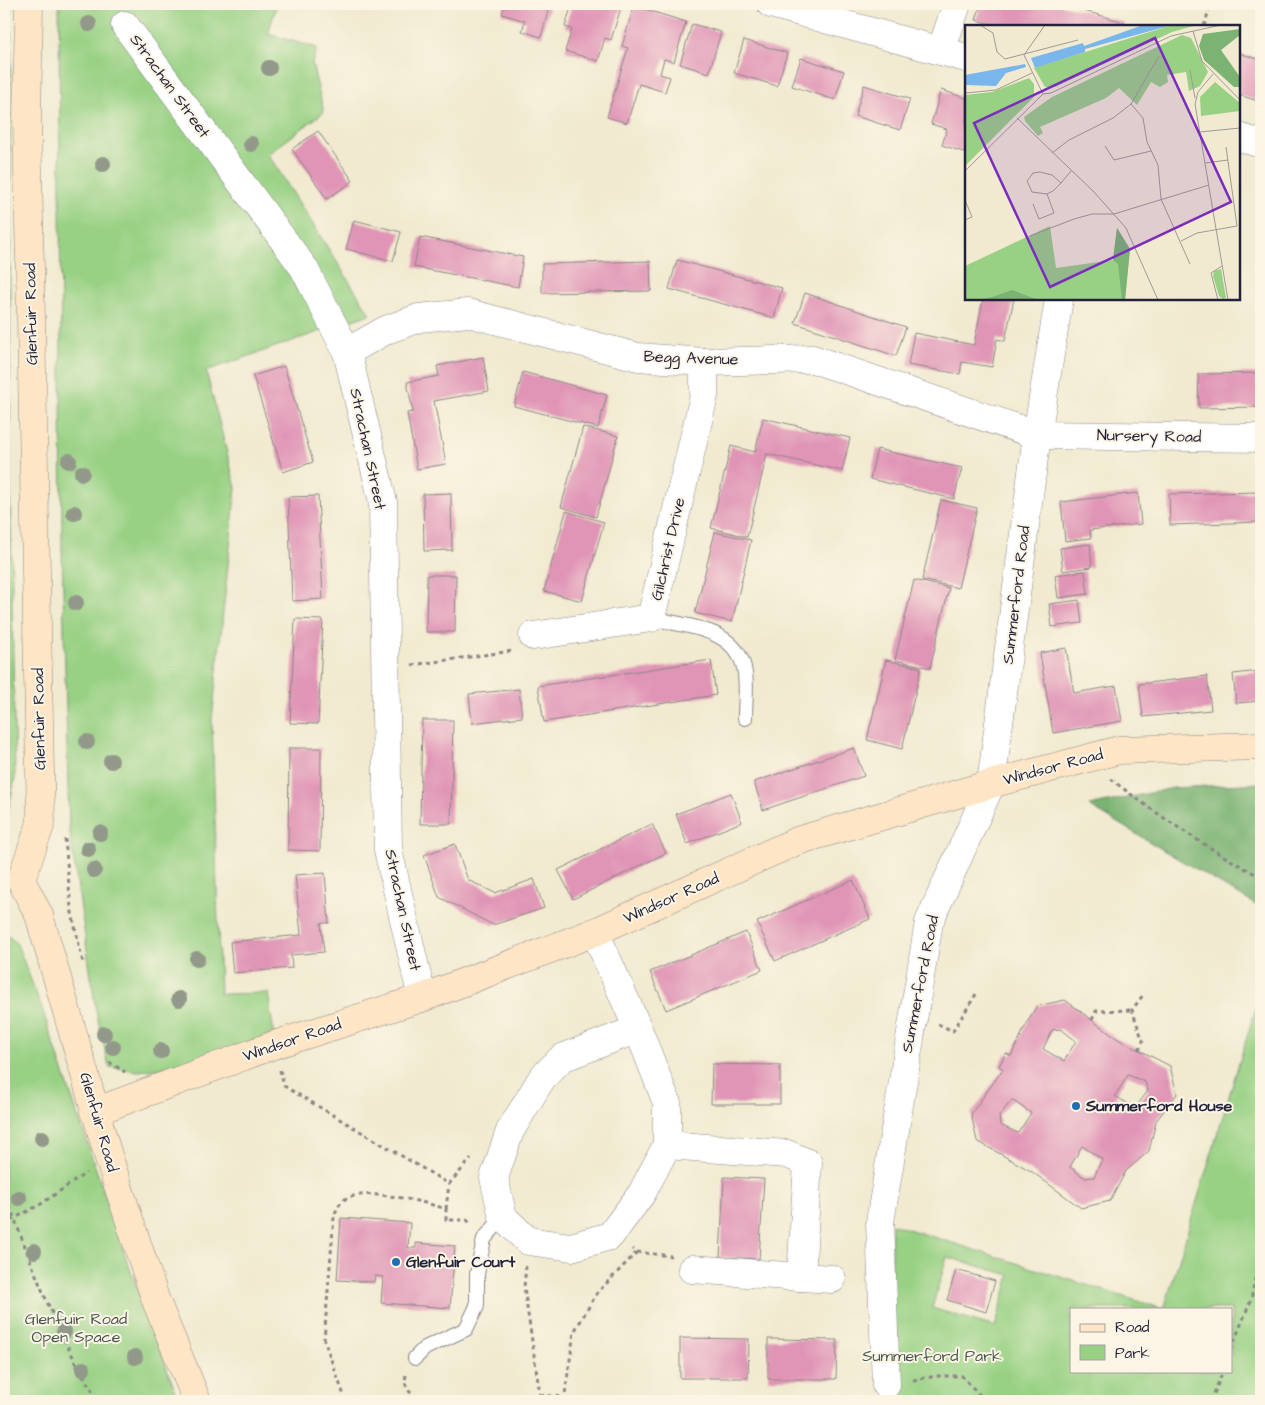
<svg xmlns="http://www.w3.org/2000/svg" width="1265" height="1405" viewBox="0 0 1265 1405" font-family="'Architects Daughter',sans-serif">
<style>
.green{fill:#99d184;stroke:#5e7a60;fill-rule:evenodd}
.forest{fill:#7ab372;stroke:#4e6a56}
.building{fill:#e095b6;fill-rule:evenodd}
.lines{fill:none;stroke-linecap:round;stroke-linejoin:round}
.lane-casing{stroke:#8a8686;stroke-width:16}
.street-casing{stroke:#8a8686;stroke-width:29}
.secondary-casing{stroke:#8a8686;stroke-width:29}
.path{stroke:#8a8686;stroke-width:3;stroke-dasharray:4 4;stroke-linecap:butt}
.lane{stroke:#fff;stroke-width:14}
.street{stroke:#fff;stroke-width:28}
.secondary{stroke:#fde5c5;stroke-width:28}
.tree{fill:#93998a}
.poi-dot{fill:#1f6fb2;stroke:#fcf5e5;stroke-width:2}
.labels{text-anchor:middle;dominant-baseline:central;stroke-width:4;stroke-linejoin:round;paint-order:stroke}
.street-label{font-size:16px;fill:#22223b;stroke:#fcf5e5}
.poi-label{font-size:16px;font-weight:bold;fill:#22223b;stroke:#fcf5e5;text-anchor:start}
.park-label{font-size:16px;fill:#465751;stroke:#fcf5e5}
.inset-road{fill:none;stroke:#9e9a94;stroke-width:1}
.view{fill:#7b2cbf;fill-opacity:0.15;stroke:#7b2cbf;stroke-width:2.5}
.inset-edge{fill:none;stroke:#22223b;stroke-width:2.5}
</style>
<rect width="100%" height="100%" fill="#fcf5e5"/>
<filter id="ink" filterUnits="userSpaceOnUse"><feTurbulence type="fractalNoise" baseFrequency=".02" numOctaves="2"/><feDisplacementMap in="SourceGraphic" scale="10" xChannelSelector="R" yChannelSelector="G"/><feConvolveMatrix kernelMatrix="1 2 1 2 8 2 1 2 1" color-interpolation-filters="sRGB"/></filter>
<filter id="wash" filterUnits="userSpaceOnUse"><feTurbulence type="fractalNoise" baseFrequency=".0096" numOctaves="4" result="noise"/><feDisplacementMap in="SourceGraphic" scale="20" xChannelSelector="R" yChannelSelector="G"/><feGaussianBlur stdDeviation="1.12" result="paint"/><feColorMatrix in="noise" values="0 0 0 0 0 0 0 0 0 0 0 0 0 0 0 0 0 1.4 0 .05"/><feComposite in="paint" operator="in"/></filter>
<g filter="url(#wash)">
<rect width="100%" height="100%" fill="#f1ead0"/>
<g class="green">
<path d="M4 4H11L10 474 15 779 4 829Z"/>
<path d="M59 4H277L268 34 317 48 312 64 324 112 268 154 370 314 206 371 236 488 212 719 220 994 268 993 274 1034 175 1067 138 1071 109 1067 96 1011 69 828 62 549Z"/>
<path d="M4 931 17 944 41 1006 126 1258 179 1401H4Z"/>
<path d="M1261 991V1401H887L892 1224 1163 1309H1071V1371H1231V1309H1164ZM947 1257 1010 1275 995 1327 932 1308Z"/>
</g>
<path class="forest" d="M1261 783V908L1089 806 1173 788Z"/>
<g id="blocks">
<g class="building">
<path d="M505 4H550L541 37 522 31 525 21 502 14Z"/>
<path d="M572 4H622L611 40 605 38 598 61 565 51 572 29 565 27Z"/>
<path d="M981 4H1059L1124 22 1123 26H999L976 20Z"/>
<path d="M634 6 686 22 674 62 664 59 660 74 670 77 665 92 639 84 627 123 607 117 628 48 622 46Z"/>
<path d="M692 24 721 32 709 73 680 64Z"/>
<path d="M744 40 787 53 777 86 734 73Z"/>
<path d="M1239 53 1261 60V102L1239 95Z"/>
<path d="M801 58 844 71 835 100 792 86Z"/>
<path d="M864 85 910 99 900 130 855 116Z"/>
<path d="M941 90 966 98V153L942 145 947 129 931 124Z"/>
<path d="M318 131 353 181 327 199 292 149Z"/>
<path d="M354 220 401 232 393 261 346 249Z"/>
<path d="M420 237 523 257 518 287 414 267Z"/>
<path d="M677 260 782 288 774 318 669 289Z"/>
<path d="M650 261 651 291 542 293V264Z"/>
<path d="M805 293 906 327 896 356 795 323Z"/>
<path d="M983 299H1014L1005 341 997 339 992 367 962 362 960 374 908 365 914 333 974 345Z"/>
<path d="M483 357 489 391 434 401 446 464 417 469 407 413 413 412 407 382 439 376 437 366Z"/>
<path d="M284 366 313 462 283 472 253 376Z"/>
<path d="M523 372 607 395 598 428 514 406Z"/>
<path d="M1261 373V407L1199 408 1198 374Z"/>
<path d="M763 418 850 438 842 471 767 454 747 537 711 528 731 446 755 452Z"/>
<path d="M583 427 618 436 596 517 561 507Z"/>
<path d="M877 449 962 468 954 499 870 479Z"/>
<path d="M1261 492V522L1170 525 1169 494Z"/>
<path d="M451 493 452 550 424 551 423 494Z"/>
<path d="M1138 493 1141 524 1090 530 1091 538 1065 541 1061 502Z"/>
<path d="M318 496 323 599 292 601 288 497Z"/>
<path d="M941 500 977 508 958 588 922 580Z"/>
<path d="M566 511 604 522 582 601 544 591Z"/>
<path d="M715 532 751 540 732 622 695 613Z"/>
<path d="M1090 544 1092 567 1063 571 1060 548Z"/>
<path d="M1085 571 1088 594 1058 598 1055 575Z"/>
<path d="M427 575H456L455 632H426Z"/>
<path d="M914 580 949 588 930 668 895 660Z"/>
<path d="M1079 600 1082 623 1052 627 1049 604Z"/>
<path d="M295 619 323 620 318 724 290 723Z"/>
<path d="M1066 648 1074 693 1116 686 1122 721 1053 733 1040 653Z"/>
<path d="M711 660 716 695 544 722 538 686Z"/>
<path d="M886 660 921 668 902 749 867 740Z"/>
<path d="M1261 671V701L1236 703 1233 674Z"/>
<path d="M1207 676 1211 710 1143 717 1139 684Z"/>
<path d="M519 689 522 717 472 723 469 694Z"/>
<path d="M422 720H453L451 824H420Z"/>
<path d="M289 748H321L320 851 288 850Z"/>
<path d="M854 748 864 776 763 810 754 782Z"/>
<path d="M731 793 742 822 687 844 676 814Z"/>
<path d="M652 824 666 853 573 899 558 870Z"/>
<path d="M455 844 468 880 495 893 534 879 544 908 493 925 439 897 424 855Z"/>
<path d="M325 873 329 923H321L324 952 291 955 292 968 233 973 230 942 301 935 295 875Z"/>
<path d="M853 880 870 919 775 961 757 922Z"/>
<path d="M746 932 762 970 666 1010 650 972Z"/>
<path d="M1065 1000 1116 1038 1170 1066 1177 1094 1156 1121 1149 1151 1126 1171 1110 1201 1081 1208 1031 1171 977 1141 971 1114 1003 1069 999 1066 1006 1053 1011 1056 1030 1017 1037 1006ZM1061 1029 1076 1041 1064 1061 1043 1049 1052 1030ZM1128 1075 1145 1082 1148 1091 1135 1108 1115 1096ZM1012 1100 1031 1113 1018 1133 1000 1125 999 1116ZM1082 1146 1102 1159 1094 1177 1085 1178 1070 1167Z"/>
<path d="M712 1064 780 1065V1104H711Z"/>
<path d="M724 1177 764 1179 759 1259 720 1257Z"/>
<path d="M341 1218 410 1223 408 1248H416V1243L455 1246 450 1308 381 1303 383 1277 375 1276 374 1282 337 1280Z"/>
<path d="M956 1270 995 1281 986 1312 947 1300Z"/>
<path d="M680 1338 749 1339 748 1378H680Z"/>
<path d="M768 1339 837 1340 836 1379H768Z"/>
</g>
</g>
</g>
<g filter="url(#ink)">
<use href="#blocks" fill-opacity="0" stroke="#8a8686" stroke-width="1"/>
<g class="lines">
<defs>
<g id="lane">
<path d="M651 618C683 626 731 627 743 664 748 680 745 702 745 718"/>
<path d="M415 1358 425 1348 466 1329 477 1306V1274L484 1239 503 1217"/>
</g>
<g id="street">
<path d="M771 4 966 58"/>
<path d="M125 25 304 268 347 352 383 502 388 850 422 998"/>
<path d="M941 51 957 4"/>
<path d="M1239 137 1261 144"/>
<path d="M347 352 386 330 419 318 468 313 638 357 704 362 813 359 1037 435 1261 438"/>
<path d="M533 636 651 618 704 396V362"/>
<path d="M595 932 638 1029 667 1103V1145L642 1193 610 1236 571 1247 528 1241 503 1217 494 1178 510 1131 542 1078 562 1058 638 1029"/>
<path d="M667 1145 787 1154 808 1163 801 1277 692 1269"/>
<path d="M801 1277 832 1279"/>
<path d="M886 1385 880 1222 929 922 991 784 1037 435 1059 299"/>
</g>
<g id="secondary">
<path d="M29 4 27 119 41 823 21 880 39 915 108 1155 156 1301 197 1401"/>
<path d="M94 1112 274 1045 422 998 595 932 797 841 991 784 1119 750 1261 746"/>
</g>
</defs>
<use href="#lane" class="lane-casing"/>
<use href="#street" class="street-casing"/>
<use href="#secondary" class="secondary-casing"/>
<g class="path">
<path d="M1204 26 1211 4"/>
<path d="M412 665 512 651"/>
<path d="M1111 779C1155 814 1212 851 1261 877"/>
<path d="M65 839 71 908 83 963"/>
<path d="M1092 1020 1096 1011 1132 1010"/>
<path d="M938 1024 953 1031 978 991"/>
<path d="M1139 1050 1143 1041 1132 1010 1143 995"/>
<path d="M109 1062 125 1072"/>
<path d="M280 1070 284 1086 449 1184 471 1159"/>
<path d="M4 1191C32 1264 56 1336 99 1401"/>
<path d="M446 1209 449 1184"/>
<path d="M4 1224 41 1204 86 1173"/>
<path d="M637 1252 671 1256"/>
<path d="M526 1266 524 1287 540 1395 537 1401"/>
<path d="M1231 1349 1251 1300 1261 1246"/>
<path d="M406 1375C403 1389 411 1394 422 1401"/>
<path d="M913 1380 938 1376H962L985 1401"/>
<path d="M540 1395 564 1397"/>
<path d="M346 1401 324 1340 334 1217C337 1208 340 1200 350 1197 372 1189 425 1202 446 1209V1220H467L471 1224"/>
<path d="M564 1401 574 1332 597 1293 637 1252 633 1249"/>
<path d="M1211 1401 1223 1371"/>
</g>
<use href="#lane" class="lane"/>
<use href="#street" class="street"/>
<use href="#secondary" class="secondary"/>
</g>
<g class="tree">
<circle cx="89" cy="24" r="8"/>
<circle cx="269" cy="68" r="8"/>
<circle cx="251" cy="144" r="8"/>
<circle cx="103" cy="164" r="8"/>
<circle cx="69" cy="461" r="8"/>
<circle cx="82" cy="473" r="8"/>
<circle cx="74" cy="513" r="8"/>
<circle cx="76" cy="603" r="8"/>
<circle cx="87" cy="742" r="8"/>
<circle cx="111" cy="761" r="8"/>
<circle cx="100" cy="833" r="8"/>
<circle cx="88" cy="849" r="8"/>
<circle cx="94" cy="870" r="8"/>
<circle cx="197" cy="959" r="8"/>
<circle cx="179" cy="999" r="8"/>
<circle cx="104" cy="1034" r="8"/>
<circle cx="113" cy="1047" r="8"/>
<circle cx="161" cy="1051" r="8"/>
<circle cx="42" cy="1138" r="8"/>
<circle cx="19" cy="1198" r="8"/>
<circle cx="34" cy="1251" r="8"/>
<circle cx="64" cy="1332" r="8"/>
<circle cx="135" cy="1357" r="8"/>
<circle cx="83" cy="1369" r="8"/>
</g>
</g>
<g class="poi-dot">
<circle cx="1076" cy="1106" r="5"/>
<circle cx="396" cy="1262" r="5"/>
</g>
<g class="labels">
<g class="street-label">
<text transform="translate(170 86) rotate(54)">Strachan Street</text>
<text transform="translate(31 314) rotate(-91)">Glenfuir Road</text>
<text transform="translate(691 358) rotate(2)">Begg Avenue</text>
<text transform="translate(1149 436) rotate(1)">Nursery Road</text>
<text transform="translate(368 449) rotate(78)">Strachan Street</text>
<text transform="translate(668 549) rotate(-77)">Gilchrist Drive</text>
<text transform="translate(1016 595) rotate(-83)">Summerford Road</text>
<text transform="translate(39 719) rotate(-91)">Glenfuir Road</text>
<text transform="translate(1053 767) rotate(-15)">Windsor Road</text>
<text transform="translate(671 898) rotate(-24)">Windsor Road</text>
<text transform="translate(403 910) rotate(78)">Strachan Street</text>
<text transform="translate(920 984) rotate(-79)">Summerford Road</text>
<text transform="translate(292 1040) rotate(-19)">Windsor Road</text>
<text transform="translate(99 1122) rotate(74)">Glenfuir Road</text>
</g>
<g class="poi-label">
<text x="1086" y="1106">Summerford House</text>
<text x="406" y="1262">Glenfuir Court</text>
</g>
<g class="park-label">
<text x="76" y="1319">Glenfuir Road<tspan x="76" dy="18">Open Space</tspan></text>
<text x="932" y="1356">Summerford Park</text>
</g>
</g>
<g transform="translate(965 25)">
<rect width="275" height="275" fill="#f1ead0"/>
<path d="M207 0H232L207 7 90 62H80L69 43ZM217 10 226 13 243 47 235 61 224 66 221 47 202 50 203 57 195 62 186 57 172 80 154 63 141 73 75 102 78 108 73 111 60 96 59 92 87 72ZM64 53 69 59V72L1 140 0 70 27 67ZM250 57 275 78V86L236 91 235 72ZM85 201 91 243 148 235 152 203 165 224 160 275H0V241ZM256 244 261 273 258 274 254 271 248 251 249 246Z" fill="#99d184"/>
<path d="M275 4V10L256 25 275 52V62H269L239 35 234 21 238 9ZM152 203 165 224 160 275H157L153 239 148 235ZM47 265 73 275H14L27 272Z" fill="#7ab372"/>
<path d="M178 0H207L120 24V27L70 43 66 33 118 18 119 21ZM60 39 61 42 41 48 31 61 0 60V50Z" fill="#79b6ec"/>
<path class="inset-road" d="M15 0 28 8 32 27 40 34 113 15M228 6 237 36 275 75M59 30 78 69M59 30 80 0M225 45 230 73M248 49 233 67 230 79 263 275M1 68 31 65 67 48M166 79 178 93 182 117 193 140 196 174 225 239M52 93 129 167 161 203 193 275M235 107 275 103M140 121 149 135 186 126M87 128 104 115 148 93 166 79 194 31M240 138 263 135M0 146 78 69 86 68 206 11 256 0M96 158 87 150 75 147 68 148 62 156 67 167 82 169 88 166 96 158 106 146M0 175 7 192 0 195M68 179 74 194 89 188 82 169M65 211 109 194 127 189H149L244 160M216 216 232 208 272 201 261 122M253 275 246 248 257 241"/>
<path class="view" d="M190 13 266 177 85 262 9 98Z"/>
<rect width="275" height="275" class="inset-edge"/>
</g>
<rect width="1265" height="1405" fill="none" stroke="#fcf5e5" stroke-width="20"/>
<rect x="1070" y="1308" width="162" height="65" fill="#fcf5e5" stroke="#a5a1a1"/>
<rect x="1080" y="1324" width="25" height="8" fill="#fde5c5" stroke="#a5a1a1"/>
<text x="1115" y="1332" font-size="15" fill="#22223b">Road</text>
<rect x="1080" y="1345" width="25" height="15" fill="#99d184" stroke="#a5a1a1"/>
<text x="1115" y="1358" font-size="15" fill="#22223b">Park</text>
</svg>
